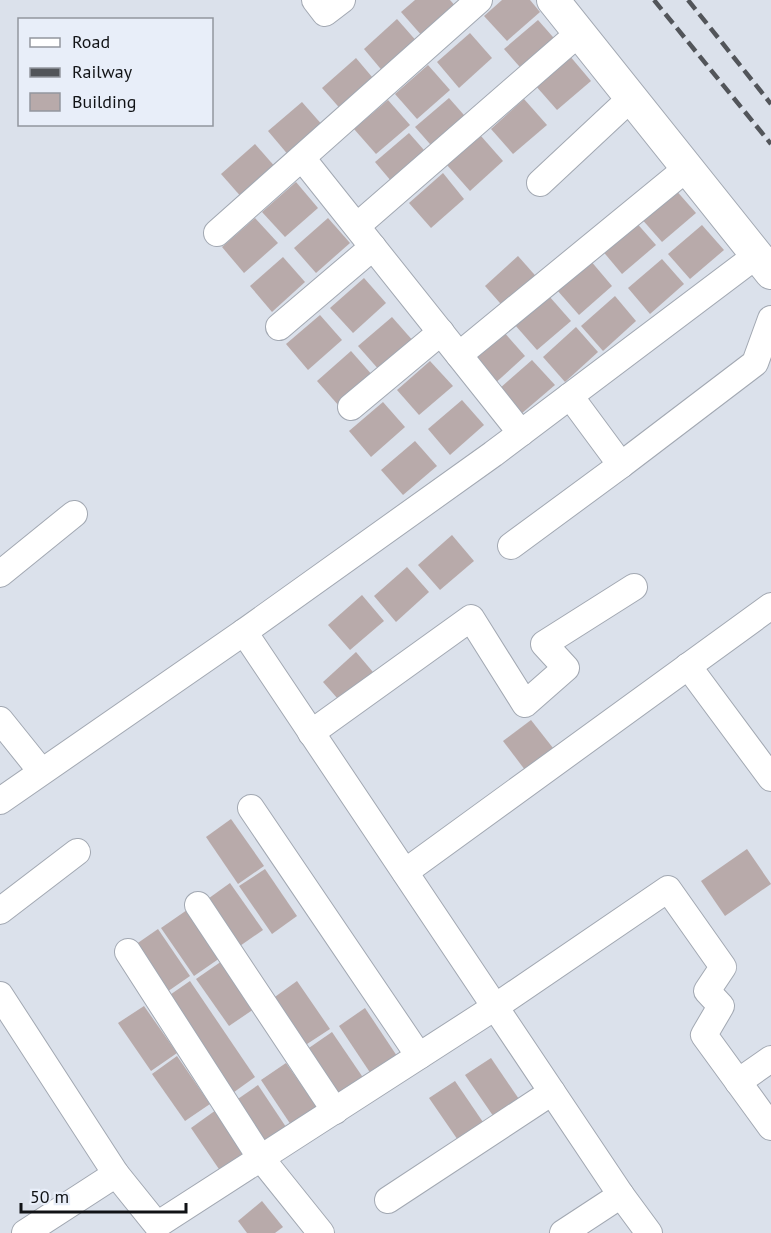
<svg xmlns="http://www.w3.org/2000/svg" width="771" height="1233" viewBox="0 0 771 1233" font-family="'PT Sans',sans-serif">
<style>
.building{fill:#b8aaaa}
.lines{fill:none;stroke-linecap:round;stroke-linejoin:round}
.minor-casing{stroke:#a2a8b2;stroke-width:28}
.tertiary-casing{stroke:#a2a8b2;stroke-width:34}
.minor{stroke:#fff;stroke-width:26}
.tertiary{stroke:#fff;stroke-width:32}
.rail{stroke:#52555a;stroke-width:4.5;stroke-dasharray:12 6;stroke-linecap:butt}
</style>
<rect width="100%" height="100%" fill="#dbe1eb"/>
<g class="building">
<path d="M415 0H450L457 8 423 37 401 12Z"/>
<path d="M502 0H530L540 12 507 41 484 16Z"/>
<path d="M397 19 419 44 385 74 364 49Z"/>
<path d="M538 20 560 45 526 74 504 49Z"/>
<path d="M470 33 492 58 459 88 437 62Z"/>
<path d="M569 55 591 81 557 110 535 85Z"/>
<path d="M356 58 378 84 344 113 322 88Z"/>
<path d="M428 65 450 90 417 119 395 94Z"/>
<path d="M449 98 471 123 437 152 415 127Z"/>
<path d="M524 99 547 125 513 154 491 129Z"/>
<path d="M388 100 410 125 376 154 354 129Z"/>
<path d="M302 102 324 127 290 157 268 131Z"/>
<path d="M409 133 431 158 397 188 375 162Z"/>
<path d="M481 136 503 161 470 191 447 165Z"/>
<path d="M255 144 277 169 243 199 221 174Z"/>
<path d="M443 173 464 199 431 228 409 203Z"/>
<path d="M296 182 318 208 285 237 262 212Z"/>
<path d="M674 188 696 213 662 242 640 217Z"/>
<path d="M255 218 278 243 244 273 222 247Z"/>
<path d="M328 218 350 243 316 273 294 248Z"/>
<path d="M634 220 656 245 622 274 601 249Z"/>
<path d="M702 225 724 250 690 279 668 254Z"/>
<path d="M518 256 541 282 507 311 485 286Z"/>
<path d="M283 257 305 282 272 312 250 286Z"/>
<path d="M662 259 684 284 650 314 628 288Z"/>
<path d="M590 260 612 286 579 315 557 290Z"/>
<path d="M364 278 386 303 353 333 330 308Z"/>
<path d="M549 296 571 321 537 350 515 325Z"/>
<path d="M615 296 636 321 603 351 581 326Z"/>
<path d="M320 315 342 340 308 370 286 344Z"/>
<path d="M392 317 414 342 380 371 358 346Z"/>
<path d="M576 327 598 352 565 382 543 357Z"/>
<path d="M503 331 525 356 492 386 470 360Z"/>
<path d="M351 351 373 376 339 406 317 381Z"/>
<path d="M532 360 555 385 521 414 499 389Z"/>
<path d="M430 361 453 386 419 415 397 390Z"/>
<path d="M462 400 484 425 450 455 428 429Z"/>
<path d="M383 402 405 427 371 457 349 431Z"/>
<path d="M415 441 437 466 403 495 381 470Z"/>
<path d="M452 535 474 561 440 590 418 565Z"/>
<path d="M407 567 429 592 396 622 374 596Z"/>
<path d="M362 595 384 621 350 650 328 625Z"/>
<path d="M356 652 378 678 345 707 323 682Z"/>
<path d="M531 720 553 748 525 770 503 741Z"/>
<path d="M231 819 264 866 238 884 206 837Z"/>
<path d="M747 849 771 884 725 916 701 881Z"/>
<path d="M265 869 297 916 272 934 239 886Z"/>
<path d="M230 883 263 930 237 948 205 901Z"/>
<path d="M187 910 220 958 194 976 161 928Z"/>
<path d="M158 929 190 976 164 994 132 947Z"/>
<path d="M222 961 254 1009 229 1026 196 979Z"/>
<path d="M190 981 255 1077 230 1095 164 999Z"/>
<path d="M297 981 330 1029 304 1046 272 999Z"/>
<path d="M144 1006 177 1053 151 1071 118 1023Z"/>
<path d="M365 1008 397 1056 371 1074 339 1026Z"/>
<path d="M332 1032 364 1079 339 1097 306 1050Z"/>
<path d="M177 1056 210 1104 185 1121 152 1074Z"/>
<path d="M491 1058 523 1105 498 1123 465 1075Z"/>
<path d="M286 1063 319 1110 293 1128 261 1080Z"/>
<path d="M455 1081 487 1128 462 1146 429 1098Z"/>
<path d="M258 1085 290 1133 265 1150 232 1103Z"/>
<path d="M216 1110 249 1158 223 1175 191 1128Z"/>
<path d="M262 1201 283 1227 275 1233H247L238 1221Z"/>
</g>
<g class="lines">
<defs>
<g id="minor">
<path d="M315 0 325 13 342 0"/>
<path d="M302 158 521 433"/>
<path d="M540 183 631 98"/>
<path d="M357 226 579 33"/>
<path d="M217 233 479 0"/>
<path d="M279 327 373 247"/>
<path d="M459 355 687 168"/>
<path d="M570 396 621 465 755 363 771 319"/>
<path d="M351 407 441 332"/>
<path d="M511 546 621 465"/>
<path d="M0 574 74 514"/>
<path d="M244 632 493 454 757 255"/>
<path d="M688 666 771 778"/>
<path d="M0 720 41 771"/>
<path d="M311 733 471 618 525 704 566 668 544 644 634 587"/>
<path d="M0 801 244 632 621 1195 649 1233"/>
<path d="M251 808 419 1056"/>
<path d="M405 872 771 606"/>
<path d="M198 905 335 1111"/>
<path d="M0 911 77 852"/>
<path d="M128 952 260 1157 321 1233"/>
<path d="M0 995 116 1174 157 1225 495 1007 668 889 723 967 707 991 721 1006 704 1035 771 1127"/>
<path d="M738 1082 771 1059"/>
<path d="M388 1200 552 1092"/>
<path d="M25 1233 116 1174"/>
<path d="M563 1233 621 1195"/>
</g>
<path id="tertiary" d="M553 0 771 273"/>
</defs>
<use href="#minor" class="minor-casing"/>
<use href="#tertiary" class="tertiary-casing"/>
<use href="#minor" class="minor"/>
<use href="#tertiary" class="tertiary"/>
<g class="rail">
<path d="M654 0 771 144"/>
<path d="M688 0 771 104"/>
</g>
</g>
<rect x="18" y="18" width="195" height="108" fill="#e8eef9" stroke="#92969e" stroke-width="1.5"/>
<rect x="30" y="38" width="30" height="9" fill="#ffffff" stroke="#92969e" stroke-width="1.5"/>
<text x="72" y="48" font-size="18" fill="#111316">Road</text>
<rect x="30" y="68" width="30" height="9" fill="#52555a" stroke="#92969e" stroke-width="1.5"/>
<text x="72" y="78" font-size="18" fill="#111316">Railway</text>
<rect x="30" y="93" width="30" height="18" fill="#b8aaaa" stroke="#92969e" stroke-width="1.5"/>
<text x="72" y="108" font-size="18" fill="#111316">Building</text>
<path d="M21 1203v9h165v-9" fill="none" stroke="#111316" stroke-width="3"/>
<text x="30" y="1203" font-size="18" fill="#111316" stroke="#e8eef9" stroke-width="4.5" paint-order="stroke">50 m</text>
</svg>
